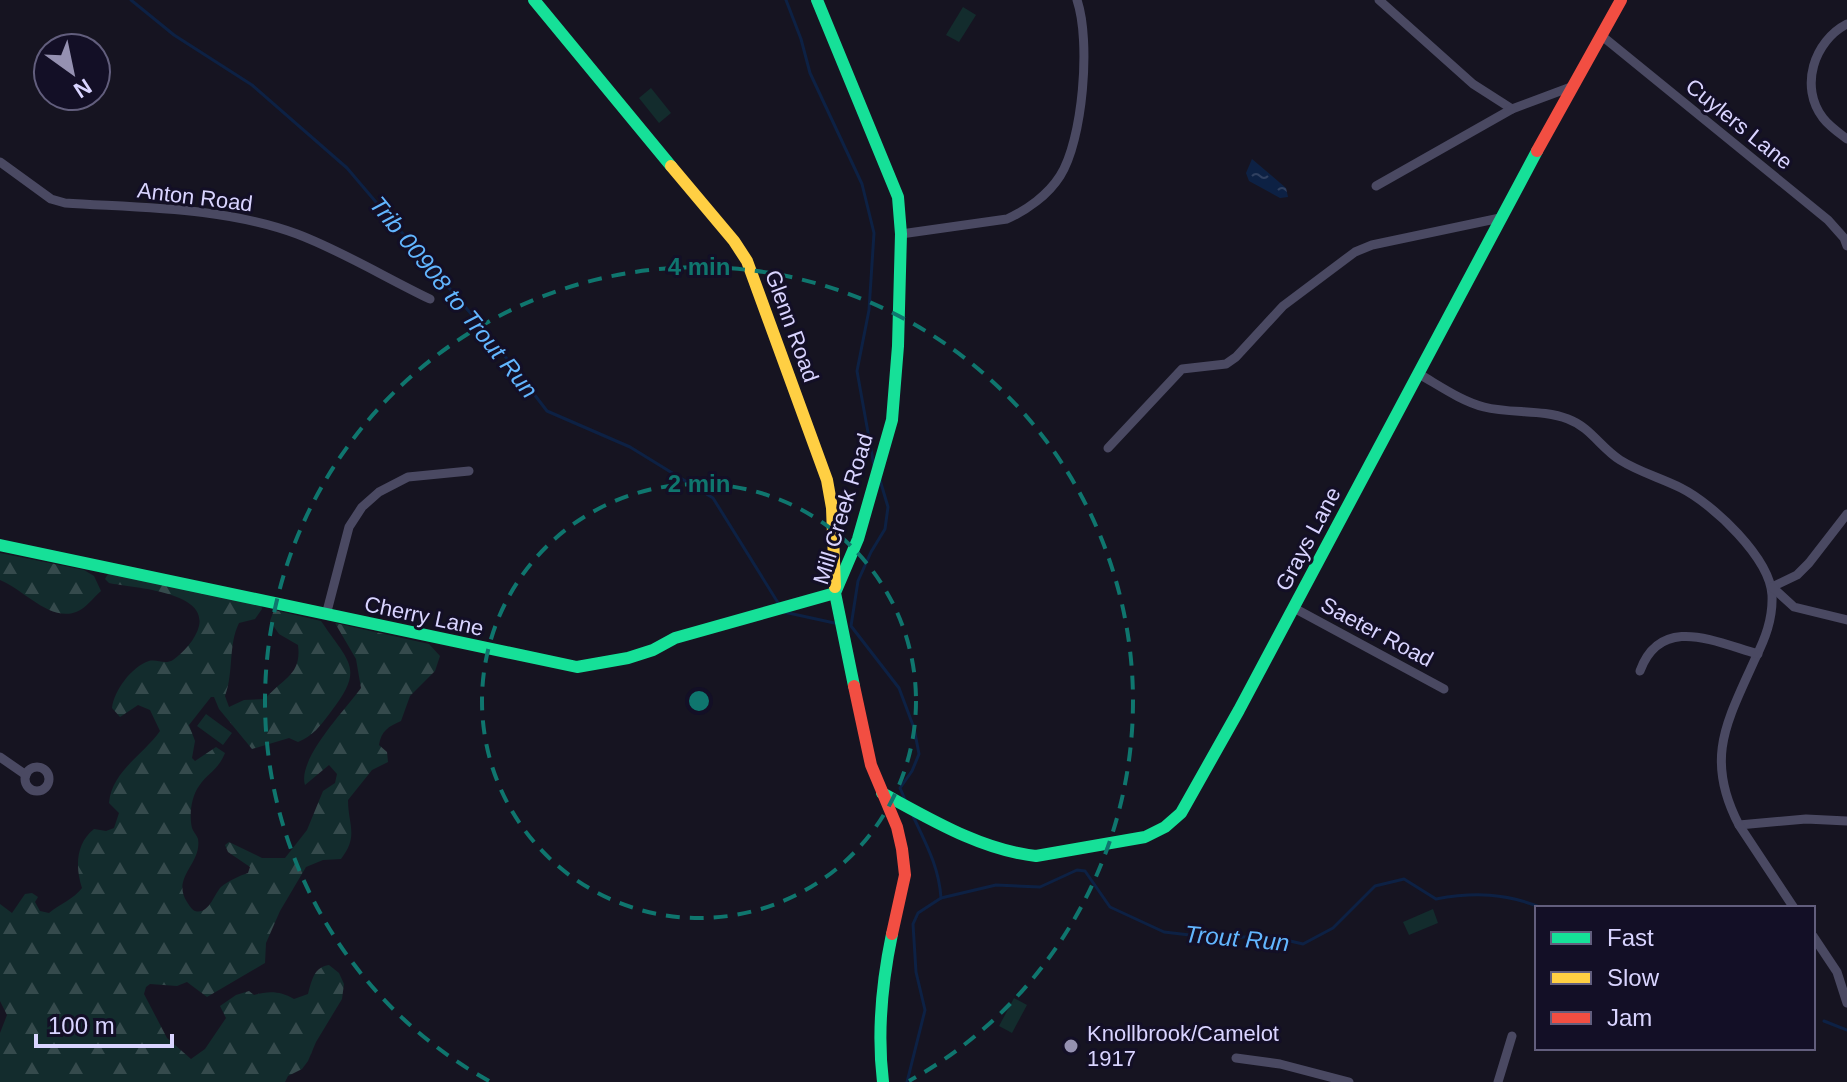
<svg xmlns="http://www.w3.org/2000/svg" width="1847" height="1082" viewBox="0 0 1847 1082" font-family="Arial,sans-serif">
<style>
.grass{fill:#132c2d}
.forest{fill:url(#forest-firs)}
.water{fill:url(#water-ripples)}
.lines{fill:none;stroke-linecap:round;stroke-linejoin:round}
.stream{stroke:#0d2144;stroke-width:3}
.street{stroke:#4a4962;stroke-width:9}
.fast{stroke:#16e098;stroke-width:12}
.slow{stroke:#ffcf43;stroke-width:12}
.jam{stroke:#f24e42;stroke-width:12}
.ring{fill:none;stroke:#0f766e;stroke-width:4;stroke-dasharray:14 10}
.poi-dot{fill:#9591b1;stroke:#130f26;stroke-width:3}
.labels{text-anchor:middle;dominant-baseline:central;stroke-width:6;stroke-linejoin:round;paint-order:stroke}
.street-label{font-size:22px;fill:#d9d4ff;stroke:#130f26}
.poi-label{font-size:22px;fill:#d9d4ff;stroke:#130f26;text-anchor:start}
.water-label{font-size:24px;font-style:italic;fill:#62b6ff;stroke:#130f26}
.centre{fill:#0f766e;stroke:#130f26;stroke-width:4}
.ring-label{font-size:24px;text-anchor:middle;font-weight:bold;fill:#0f766e;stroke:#130f26;stroke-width:6;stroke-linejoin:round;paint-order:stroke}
</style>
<defs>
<pattern id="forest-firs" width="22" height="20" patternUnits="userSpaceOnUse" patternTransform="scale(2)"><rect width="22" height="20" fill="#132c2d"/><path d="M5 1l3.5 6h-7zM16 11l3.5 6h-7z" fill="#354a4c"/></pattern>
<pattern id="water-ripples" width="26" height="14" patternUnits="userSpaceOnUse" patternTransform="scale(2)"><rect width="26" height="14" fill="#0d2144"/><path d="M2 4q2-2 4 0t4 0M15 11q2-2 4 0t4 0" fill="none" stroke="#304060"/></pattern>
</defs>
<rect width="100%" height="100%" fill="#161421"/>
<g class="grass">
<path d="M963 7 976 15 959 42 946 35Z"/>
<path d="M651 88 671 113 659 123 639 98Z"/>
<path d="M206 714 232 733 223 745 197 726Z"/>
<path d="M1433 909 1438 923 1409 935 1403 922Z"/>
<path d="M1014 998 1027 1005 1012 1033 999 1026Z"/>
</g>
<g class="forest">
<path d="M0 553 84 570 94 576 101 591C93 598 85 609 76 612 50 622 23 589 0 580Z"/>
<path d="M109 572 261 605 262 609 255 619 239 623C228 645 234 672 225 696L229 707 244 700 265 699C283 678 302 675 298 645L279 634 270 621 274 610 321 621C350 664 365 668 330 713 320 726 313 736 298 742L289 738 252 749 219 709 214 697H211L189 725 195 741 192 758 195 761 216 747 225 753C217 772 208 772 199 786 191 797 189 816 192 828 193 832 197 835 198 839 202 864 171 877 187 902 189 905 192 910 195 911 209 915 214 894 221 887 228 881 239 876 248 873L250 867 228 852 225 845 229 842 262 858H285L307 830 323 791 335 783 337 774 329 765 305 785C297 759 346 709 361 688L356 659 335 623 429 644 440 656 435 671 410 696 401 721C389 726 381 731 379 745L387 752 388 762 372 770 348 800C348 825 359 836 341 859L323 860 306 867 280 911 266 943 265 963 207 997 187 982 177 986 150 984 146 987 144 994 167 1038 191 1059 205 1049 226 1018 220 1006 236 995 249 991 254 995C270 991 279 991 294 999L308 994C312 980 314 967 329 965L339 973 344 984 342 999 316 1042 308 1061 302 1069 288 1076 285 1082H0V1033L7 1015 0 1001V904L12 913 25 894 32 893 38 897 35 902 40 911 49 913C60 904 74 899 82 888 75 867 76 843 94 829L106 831 114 828 119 813 109 803C112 771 143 755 160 731L150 710 138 705 120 717 112 708C114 691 131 667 149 661 157 659 165 665 173 660 183 653 196 639 199 626 207 591 133 588 109 583L105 579Z"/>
</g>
<path class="water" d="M1252 159 1286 188 1288 197 1280 198 1249 181 1246 173Z"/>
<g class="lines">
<g class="stream">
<path d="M131 0 174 35 252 85 347 168 484 329 547 411 630 447 713 498 780 606"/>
<path d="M786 0 801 39 810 73 862 184 874 233 869 310 857 371 874 466"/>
<path d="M880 480 888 507 885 529 871 552 858 581 851 626 899 688 914 728 919 754 912 771 900 788 906 802"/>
<path d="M784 612 839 624"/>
<path d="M913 816C926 844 939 867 941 898"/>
<path d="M1824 1021 1847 1030"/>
<path d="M907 1082 925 1010 916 972 913 924 918 913 941 898 996 885 1040 887 1077 870 1085 871 1110 907 1164 932 1224 939 1264 935 1303 944 1333 928 1375 886 1404 879 1436 899C1474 892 1506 893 1542 908"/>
</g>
<g class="street">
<path d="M1379 0 1473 84 1512 109 1571 87"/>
<path d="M1847 24C1814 41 1799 87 1823 118 1829 126 1839 133 1847 139"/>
<path d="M1602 36 1828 220 1844 238 1847 246"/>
<path d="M0 162 51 199 65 203C142 208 223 207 297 234 340 250 388 279 430 299"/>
<path d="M1376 186 1512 109"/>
<path d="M901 234 1007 219C1027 210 1048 195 1060 176 1083 140 1091 41 1077 0"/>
<path d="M1419 374C1440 386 1461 401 1484 407 1511 414 1542 409 1568 419 1590 427 1601 448 1620 460 1639 472 1661 478 1681 488 1713 504 1770 558 1772 595 1773 619 1765 639 1755 659 1727 722 1704 758 1739 825L1806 819 1847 821"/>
<path d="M1108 448 1182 369 1226 364 1236 357 1283 306 1355 252 1372 245 1500 218"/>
<path d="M1772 587 1797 575 1809 563 1847 514"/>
<path d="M1772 587 1794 607 1847 620"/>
<path d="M1294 608 1444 689"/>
<path d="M326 615 349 527 362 507 379 492 408 477 469 471"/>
<path d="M1640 671C1661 614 1715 642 1758 654"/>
<path d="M0 757 26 775"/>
<circle cx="37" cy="779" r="12"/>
<path d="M1739 825 1794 908"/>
<path d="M1813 936 1837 972 1847 1003"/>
<path d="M1236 1058 1280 1064 1349 1082"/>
<path d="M1498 1082 1512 1036"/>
</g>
<g class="fast">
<path d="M534 0 671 166"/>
<path d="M817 0 898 197 901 234 898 346 892 420 858 539 835 593 854 686"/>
<path d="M0 545 577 667 628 658 653 650 675 638 835 593V587"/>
<path d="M882 793C930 819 981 850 1036 856L1145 837 1165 827 1181 813 1239 710 1537 151"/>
<path d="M883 1082C877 1033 882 982 892 934"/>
</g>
<path class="slow" d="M671 166 734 241 747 261 827 480 832 508 835 587"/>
<g class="jam">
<path d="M1537 151 1621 0"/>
<path d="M854 686 871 765 897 827 902 849 905 875 892 934"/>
</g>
</g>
<g class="ring">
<circle cx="699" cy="701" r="217"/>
<path d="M489 1081A434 434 0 1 1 909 1081"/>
</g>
<circle class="poi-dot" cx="1071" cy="1046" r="8"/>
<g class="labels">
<g class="street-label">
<text transform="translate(1739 124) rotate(39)">Cuylers Lane</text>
<text transform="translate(195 197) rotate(7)">Anton Road</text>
<text transform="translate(792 326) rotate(70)">Glenn Road</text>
<text transform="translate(843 509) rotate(-73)">Mill Creek Road</text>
<text transform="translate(1308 539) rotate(-62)">Grays Lane</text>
<text transform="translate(424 616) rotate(12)">Cherry Lane</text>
<text transform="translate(1377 632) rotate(28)">Saeter Road</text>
</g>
<g class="poi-label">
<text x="1087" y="1033">Knollbrook/Camelot<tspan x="1087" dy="25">1917</tspan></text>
</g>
<g class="water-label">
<text transform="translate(454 297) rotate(51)">Trib 00908 to Trout Run</text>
<text transform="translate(1237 938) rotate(5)">Trout Run</text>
</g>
</g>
<circle cx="699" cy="701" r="12" class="centre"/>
<g class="ring-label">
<text x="699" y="275">4 min</text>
<text x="699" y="492">2 min</text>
</g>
<rect x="1535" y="906" width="280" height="144" fill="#130f26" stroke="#625e7d" stroke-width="2"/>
<rect x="1551" y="932" width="40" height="12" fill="#16e098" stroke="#625e7d" stroke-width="2"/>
<text x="1607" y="946" font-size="24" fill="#d9d4ff">Fast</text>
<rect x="1551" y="972" width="40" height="12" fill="#ffcf43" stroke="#625e7d" stroke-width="2"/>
<text x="1607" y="986" font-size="24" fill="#d9d4ff">Slow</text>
<rect x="1551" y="1012" width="40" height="12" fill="#f24e42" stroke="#625e7d" stroke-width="2"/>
<text x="1607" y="1026" font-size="24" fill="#d9d4ff">Jam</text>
<g transform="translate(72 72) rotate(147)"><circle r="38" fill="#130f26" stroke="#625e7d" stroke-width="2"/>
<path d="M0-6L14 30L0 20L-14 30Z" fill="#9591b1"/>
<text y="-12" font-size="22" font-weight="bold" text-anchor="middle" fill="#d9d4ff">N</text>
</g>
<path d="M36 1034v12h136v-12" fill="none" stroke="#d9d4ff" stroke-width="4"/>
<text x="48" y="1034" font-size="24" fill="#d9d4ff" stroke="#130f26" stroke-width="6" paint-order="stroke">100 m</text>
</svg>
